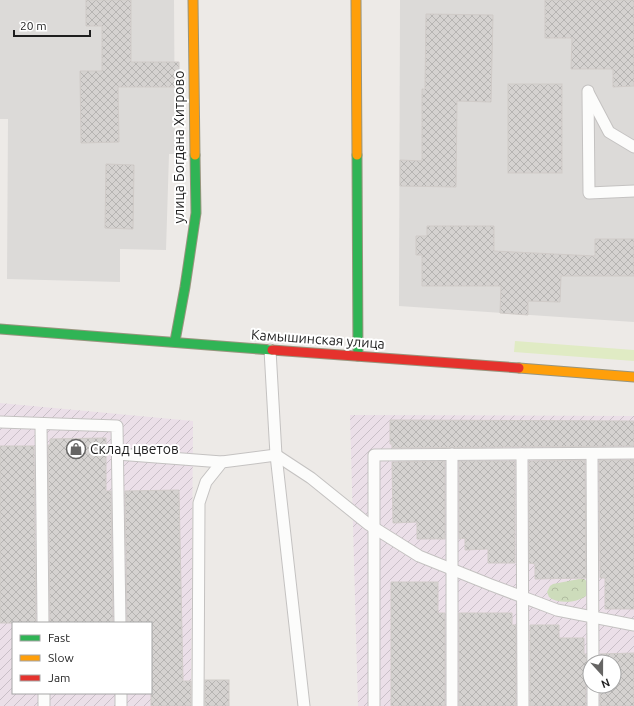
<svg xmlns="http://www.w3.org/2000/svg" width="634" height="706" viewBox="0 0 634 706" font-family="Ubuntu,sans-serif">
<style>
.residential{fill:#dcdad8}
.industrial{fill:url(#industrial-furrows);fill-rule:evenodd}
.grass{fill:#e0ebc4}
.forest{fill:url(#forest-crowns)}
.building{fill:url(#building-cross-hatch);stroke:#d0cbc8}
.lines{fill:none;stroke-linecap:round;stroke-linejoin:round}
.lane-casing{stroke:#c4c2c1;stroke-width:13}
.fast-casing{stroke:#98957e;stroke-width:11}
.slow-casing{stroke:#98957e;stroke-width:11}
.jam-casing{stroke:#98957e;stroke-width:11}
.lane{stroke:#fcfcfb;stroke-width:11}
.fast{stroke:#30b455;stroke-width:9}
.slow{stroke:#ff9f0a;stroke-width:9}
.jam{stroke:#e5322d;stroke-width:9}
.labels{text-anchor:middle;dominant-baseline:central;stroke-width:4;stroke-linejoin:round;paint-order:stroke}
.street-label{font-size:14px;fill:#1e1e1e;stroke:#fff}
.poi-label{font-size:14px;fill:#1e1e1e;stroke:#fff;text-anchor:start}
</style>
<defs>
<pattern id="industrial-furrows" width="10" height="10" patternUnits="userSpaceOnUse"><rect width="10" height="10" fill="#ebdfe8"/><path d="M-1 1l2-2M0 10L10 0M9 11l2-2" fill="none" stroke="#c9bfc7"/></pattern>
<pattern id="forest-crowns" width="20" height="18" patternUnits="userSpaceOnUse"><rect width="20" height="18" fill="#cddcbb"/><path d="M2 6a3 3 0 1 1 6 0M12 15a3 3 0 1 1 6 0" fill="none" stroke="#b0bca0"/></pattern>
<pattern id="building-cross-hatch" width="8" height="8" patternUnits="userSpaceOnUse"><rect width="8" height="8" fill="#d5d2d0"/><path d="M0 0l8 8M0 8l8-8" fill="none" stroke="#b6b4b2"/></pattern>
</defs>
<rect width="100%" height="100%" fill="#edeae7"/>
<g class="residential">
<path d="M0 0H174L175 154H169L166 250 120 249V282L7 279 8 119H0Z"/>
<path d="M400 0H634V322L399 306Z"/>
</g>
<g class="industrial">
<path d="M0 403 193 421 191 706H0ZM13 623H151V693H13Z"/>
<path d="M350 415 634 416V706H358ZM590 662H614V686H590Z"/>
</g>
<path class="grass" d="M515 341 634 350V361L514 352Z"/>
<path class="forest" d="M579 579H584L588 582 590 592C582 603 559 605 549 597L547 592 550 586 553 584Z"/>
<g class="building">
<path d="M86 0H131V62H179V87H118L119 142 81 143 80 71H102V26H86Z"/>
<path d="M545 0H634V86L613 87V69H571L572 38H545Z"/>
<path d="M426 14 493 15 491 102 457 101 456 187 400 186V160L422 161V89H425Z"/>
<rect x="508" y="84" width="54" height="89"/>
<path d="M106 164 134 165 133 229 105 228Z"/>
<path d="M427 226H494V251L595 256V239H634V276H561L560 302 528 301V315L500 313 501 286H422V255H416V236H427Z"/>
<path d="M390 420 634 421V446L392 448V444H390Z"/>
<path d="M106 438V491H111L113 623H50L48 445H50V439Z"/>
<path d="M0 446H34L36 623H0Z"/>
<path d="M585 460 586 578 535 579V564L529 563V461Z"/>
<path d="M599 460H634V609H605V578H600Z"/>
<path d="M445 461V539H417V522L393 523 392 462Z"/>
<path d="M459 461H515V563H488V549L465 550V538L459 539Z"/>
<path d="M179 490 183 681H191V706H151V623H127L125 491Z"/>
<path d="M391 582H438V613H445V706H391Z"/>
<path d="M459 613H512V625H516V706H459Z"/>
<path d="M530 625H559V638H584V654H586L587 665 590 668V680L587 682 586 686V706H530Z"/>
<path d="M634 653V706H600V686H614V662H600V654Z"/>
<rect x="205" y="680" width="24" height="26"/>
</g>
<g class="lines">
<defs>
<g id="lane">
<path d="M588 91 589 193 634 191"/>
<path d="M589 94 609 132 634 147"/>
<path d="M270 350 276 455 304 706"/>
<path d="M0 422 117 426 120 623"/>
<path d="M41 424 43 623"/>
<path d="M117 454 222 462"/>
<path d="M452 454V706"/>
<path d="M522 454 523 706"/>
<path d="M592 454 593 662"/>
<path d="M593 686V706"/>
<path d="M44 693V706"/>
<path d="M121 693V706"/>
<path d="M198 706 199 503 206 482 222 462 276 455 311 478 368 524 419 556 491 585 557 610 634 625"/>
<path d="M374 706V455L634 453"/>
</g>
<g id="fast">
<path d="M357 155 358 356"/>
<path d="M0 329 272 350"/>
<path d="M175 341 185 287 196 213 195 155"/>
</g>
<g id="slow">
<path d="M193 0 195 155"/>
<path d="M356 0 357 155"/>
<path d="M519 368 634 377"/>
</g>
<path id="jam" d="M272 350 519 368"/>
</defs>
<use href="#lane" class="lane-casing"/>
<use href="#fast" class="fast-casing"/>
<use href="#slow" class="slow-casing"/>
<use href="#jam" class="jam-casing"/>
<use href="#lane" class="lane"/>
<use href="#fast" class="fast"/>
<use href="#slow" class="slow"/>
<use href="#jam" class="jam"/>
</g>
<defs>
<symbol id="shop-ring" viewBox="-11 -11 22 22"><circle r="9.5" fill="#fff" stroke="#666564" stroke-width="1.5"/><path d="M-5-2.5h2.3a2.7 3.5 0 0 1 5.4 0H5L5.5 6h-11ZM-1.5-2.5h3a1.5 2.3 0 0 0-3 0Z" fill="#666564"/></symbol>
</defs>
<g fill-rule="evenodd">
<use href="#shop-ring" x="65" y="438" width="22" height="22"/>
</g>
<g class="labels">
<g class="street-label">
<text transform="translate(179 147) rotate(-90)">улица Богдана Хитрово</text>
<text transform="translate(318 339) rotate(4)">Камышинская улица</text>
</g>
<g class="poi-label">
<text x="90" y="449">Склад цветов</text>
</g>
</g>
<rect x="12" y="622" width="140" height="72" fill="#ffffff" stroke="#a5a5a5"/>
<rect x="20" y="635" width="20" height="6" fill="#30b455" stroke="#a5a5a5"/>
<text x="48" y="642" font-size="12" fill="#1e1e1e">Fast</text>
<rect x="20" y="655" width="20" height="6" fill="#ff9f0a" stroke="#a5a5a5"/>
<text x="48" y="662" font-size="12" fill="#1e1e1e">Slow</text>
<rect x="20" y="675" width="20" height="6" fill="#e5322d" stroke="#a5a5a5"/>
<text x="48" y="682" font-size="12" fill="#1e1e1e">Jam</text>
<g transform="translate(602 674) rotate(159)"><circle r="19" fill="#ffffff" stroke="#a5a5a5"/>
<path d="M0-3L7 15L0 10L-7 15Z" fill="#666564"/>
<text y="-6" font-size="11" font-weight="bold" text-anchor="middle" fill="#1e1e1e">N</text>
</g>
<path d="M14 30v6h76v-6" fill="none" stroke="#1e1e1e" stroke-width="2"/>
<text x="20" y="30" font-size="12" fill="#1e1e1e" stroke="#ffffff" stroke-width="3" paint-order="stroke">20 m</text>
</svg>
